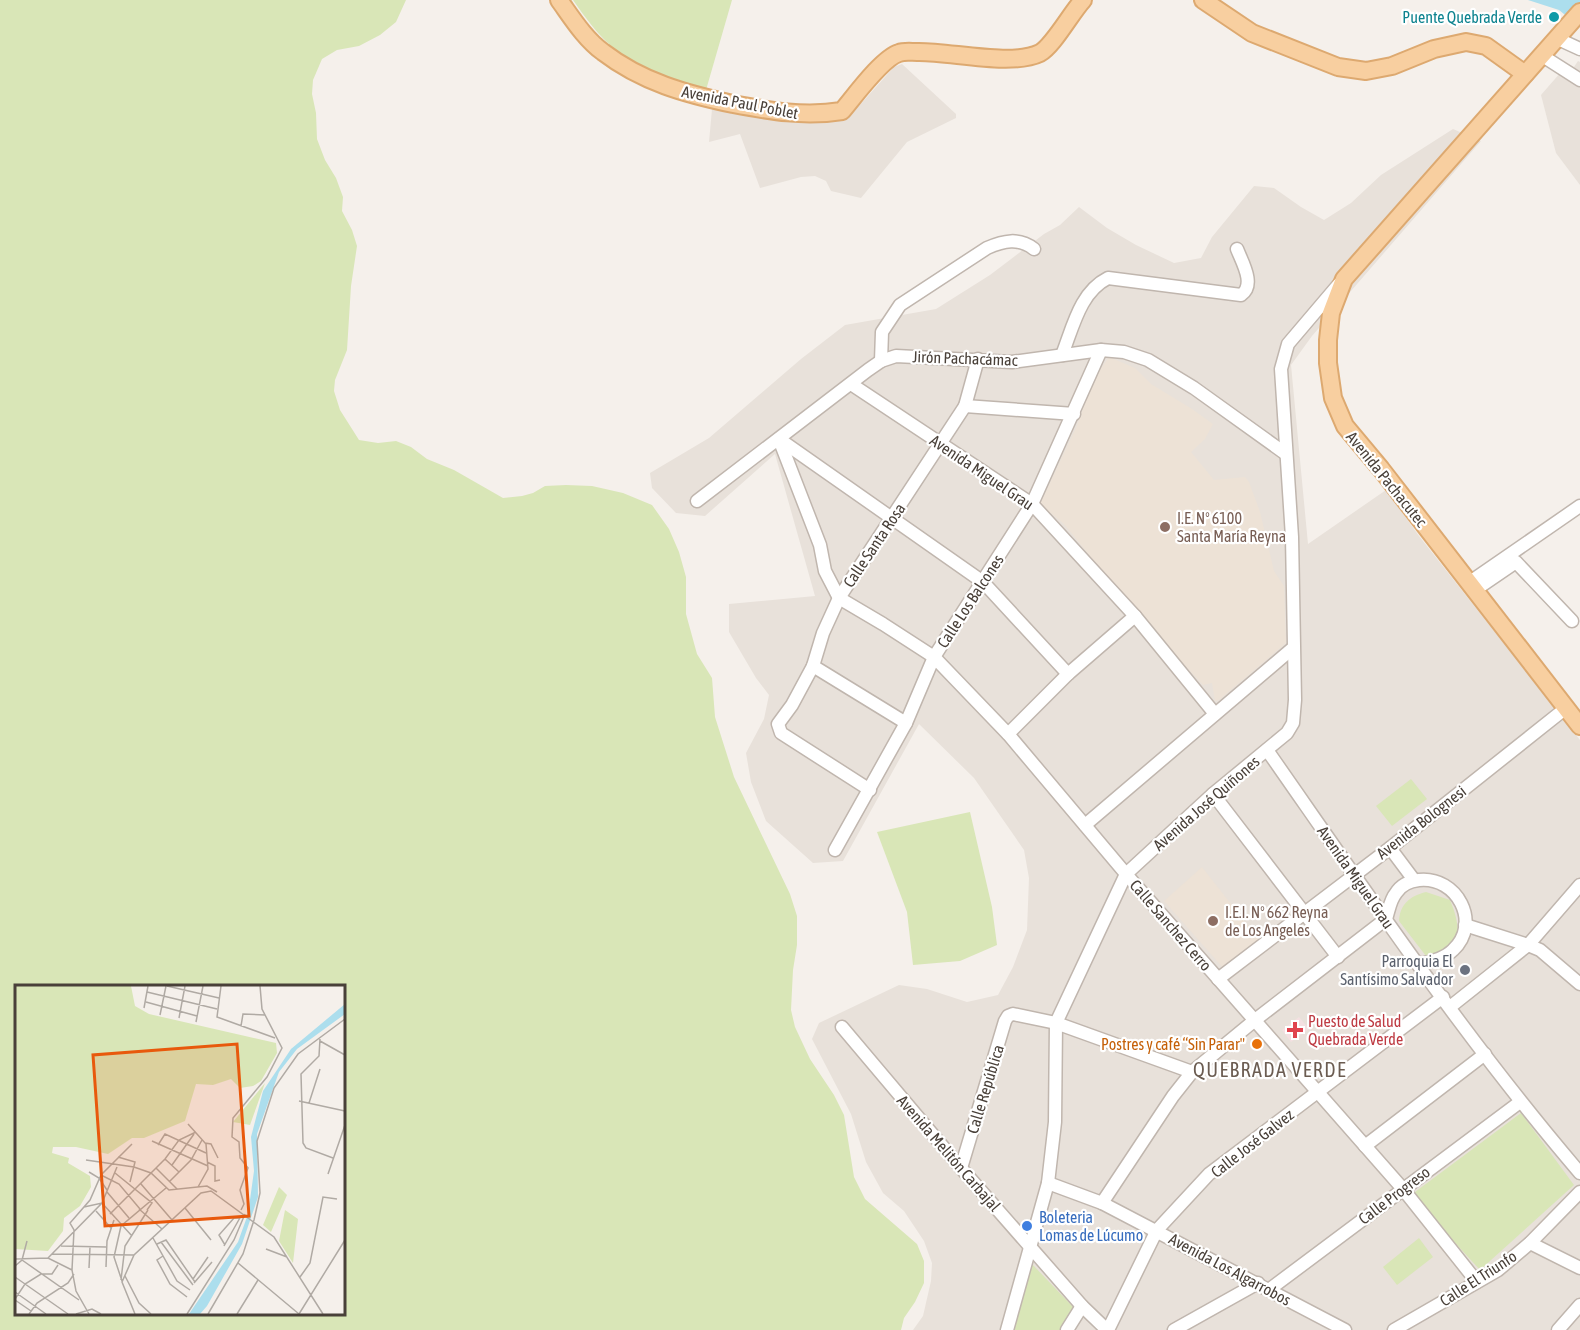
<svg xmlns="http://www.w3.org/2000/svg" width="1580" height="1330" viewBox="0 0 1580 1330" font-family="'Asap Condensed',sans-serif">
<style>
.residential{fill:#e8e1da}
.education{fill:#ede2d6}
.medical{fill:#f4e0e1}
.green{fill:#d9e6b7;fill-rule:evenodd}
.water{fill:#acdeed}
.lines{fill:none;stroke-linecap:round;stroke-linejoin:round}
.minor-casing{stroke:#c0b6ae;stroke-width:15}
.major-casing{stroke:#dda970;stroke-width:20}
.minor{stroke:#fff;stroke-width:12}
.major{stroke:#f8cfa0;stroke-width:16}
.culture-dot{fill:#0f9aa8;stroke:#fff;stroke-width:2}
.education-dot{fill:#8d6e63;stroke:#fff;stroke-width:2}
.worship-dot{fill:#6b7280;stroke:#fff;stroke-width:2}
.health-dot{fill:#e0444e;stroke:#fff;stroke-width:2}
.food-dot{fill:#e8710a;stroke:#fff;stroke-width:2}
.shop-dot{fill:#3f7fe0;stroke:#fff;stroke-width:2}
.labels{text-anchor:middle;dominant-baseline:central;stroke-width:4.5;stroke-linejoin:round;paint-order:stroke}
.culture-label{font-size:16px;fill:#0d838f;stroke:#fff;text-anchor:end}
.street-label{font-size:16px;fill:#494039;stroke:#fff}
.education-label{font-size:16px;fill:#785e54;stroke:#fff;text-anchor:start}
.worship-label{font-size:16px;fill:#5b616d;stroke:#fff;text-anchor:end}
.health-label{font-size:16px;fill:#be3a42;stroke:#fff;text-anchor:start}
.food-label{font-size:16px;fill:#c56008;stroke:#fff;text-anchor:end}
.shop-label{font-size:16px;fill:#366cbe;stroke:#fff;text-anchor:start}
.quarter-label{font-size:20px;letter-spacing:1.5px;fill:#6b5c51;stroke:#fff}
.inset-road{fill:none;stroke:#b0aaa4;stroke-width:1.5}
.view{fill:#e8590c;fill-opacity:0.15;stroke:#e8590c;stroke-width:3}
.inset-edge{fill:none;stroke:#494039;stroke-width:3}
</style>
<rect width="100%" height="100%" fill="#f5f0eb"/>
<g class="residential">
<path d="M1578 61 1580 62V185L1556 153 1541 95 1568 64 1574 67Z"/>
<path d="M902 64 956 114V118L907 142 861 198 831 191 826 181 815 176 801 177 760 188 740 134 709 142 712 109 740 111 805 122 821 123 849 117 894 67Z"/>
<path d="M1453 129 1481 141 1312 336 1291 365 1308 544 1386 490 1419 536 1580 740V1330H913L923 1316 931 1281 932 1263 924 1241 904 1211 883 1193 866 1162 851 1114 812 1039 819 1023 899 985 927 989 967 1002 998 995 1013 967 1027 930 1029 878 1024 850 974 778 919 724 843 861 813 863 766 821 751 782 746 753 764 719 769 695 756 678 729 632V604L815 596 775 454 705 516 676 513 652 488 650 473 709 438 801 359 845 325 936 309 990 275 1044 234 1060 225 1079 207 1107 228 1136 245 1174 263 1201 258 1212 237 1254 186 1274 188 1301 207 1324 220 1351 203 1381 175Z"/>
</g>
<g class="education">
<path d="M1109 357 1135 368 1151 384 1192 409 1213 424 1205 439 1191 452 1214 480 1245 477 1249 482 1260 512 1274 571 1284 586 1286 643 1219 700 1215 701 1212 683 1203 685 1133 609 1064 524 1040 504 1076 428 1086 400 1100 370Z"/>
<path d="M1202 867 1260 941 1224 969 1164 901Z"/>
</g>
<path class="medical" d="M1299 1017 1309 1029 1291 1042 1282 1030Z"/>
<g class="green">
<path d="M0 0H406L396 22 380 35 359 46 337 50 322 59 313 80 312 94 316 113 317 139 325 160 336 178 343 197 342 211 352 230 357 246 351 286 347 350 335 380 334 391 340 410 359 440 378 443 396 441 411 447 427 459 454 470 503 498 522 496 533 493 545 486 566 485 592 486 623 493 652 505 669 529 679 552 686 577V614L697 654 712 678 715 717 734 777 790 894 797 916V945L793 970 791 1010 795 1027 810 1059 834 1095 844 1115 854 1177 865 1199 917 1244 924 1261V1283L915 1302 904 1318 901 1330H0ZM16 986H344V1314H16Z"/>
<path d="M573 0H732L706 90C676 79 642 70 616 50 599 37 585 17 573 0Z"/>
<path d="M1411 779 1427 799 1392 826 1376 806Z"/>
<path d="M970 812 992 907 997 945 960 961 913 965 907 912 877 832Z"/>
<path d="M1426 892 1450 900C1455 912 1458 922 1458 935 1449 946 1442 958 1426 956L1399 921C1400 904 1410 896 1426 892Z"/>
<path d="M1521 1113 1574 1185 1480 1270 1411 1195Z"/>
<path d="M1419 1238 1433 1257 1397 1285 1383 1267Z"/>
<path d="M1032 1264 1076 1310 1062 1330H1012L1029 1265Z"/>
</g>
<path class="water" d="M1528 0H1580V27L1559 10Z"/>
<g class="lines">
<defs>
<g id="minor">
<path d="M1556 38 1580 49"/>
<path d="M1541 55 1580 80"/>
<path d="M1062 355C1073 327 1080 292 1108 278L1241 295C1256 285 1242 262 1237 249"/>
<path d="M881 361 882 332 900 305 987 248C1003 241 1019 237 1034 249"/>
<path d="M851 384 1032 504 1135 616 1215 714"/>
<path d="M965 406 1074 414"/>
<path d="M779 439 820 545 825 571 839 598 883 624 934 657 1008 734 1126 874 1403 1189 1477 1282"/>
<path d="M779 439 983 582 1068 674"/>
<path d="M697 501 868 370 881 361 896 356 1012 362 1101 350 1124 352 1148 360 1194 388 1286 454"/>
<path d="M1470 582 1580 506"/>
<path d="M1475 590 1516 562 1572 621"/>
<path d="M813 666 906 723"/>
<path d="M1008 734 1068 674 1135 616"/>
<path d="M1267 750C1367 893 1466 1040 1580 1173"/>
<path d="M870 790 781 733 778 724 792 705 813 666 823 633 839 598 965 406 978 359"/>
<path d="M1213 794 1338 957"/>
<path d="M1085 825 1293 648"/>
<path d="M1390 848 1414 880"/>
<path d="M835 850 906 723 934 657 1032 504 1101 350"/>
<path d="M1465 925 1528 945 1540 950 1580 984"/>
<path d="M1218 979 1390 848 1566 708"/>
<path d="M1450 1007 1528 945 1580 885"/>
<path d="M842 1027 961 1168 1082 1306 1107 1330"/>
<path d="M1365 1146 1485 1054"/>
<path d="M961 1168 1005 1021 1008 1016 1013 1014 1056 1023 1192 1072"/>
<path d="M1048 1183 1102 1203 1345 1330"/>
<path d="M1102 1203 1173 1096 1192 1072 1255 1020 1386 919C1389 910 1390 900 1396 893 1401 885 1410 881 1419 880 1457 876 1482 923 1453 950 1444 959 1431 962 1419 964"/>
<path d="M1530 1243 1580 1268"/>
<path d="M1270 1289 1520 1102"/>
<path d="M1007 1330 1048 1183 1055 1122 1056 1023 1126 874 1213 794 1287 733 1293 723 1295 700 1292 537 1281 369 1288 344 1339 284"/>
<path d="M1067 1330 1082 1306"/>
<path d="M1108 1330 1157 1230 1209 1174 1443 997"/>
<path d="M1174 1330 1258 1283"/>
<path d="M1394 1330 1498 1270 1530 1243 1580 1192"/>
<path d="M1558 1330 1580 1305"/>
</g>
<g id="major">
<path d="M559 0C572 18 585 39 603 52 642 82 686 94 733 104 771 111 804 117 842 111 854 97 882 58 899 53 904 51 911 52 917 52 949 51 1011 67 1040 53 1053 46 1071 13 1083 0"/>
<path d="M1203 0 1252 33 1338 67 1366 71 1392 66 1434 49 1466 42 1486 46 1525 74"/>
<path d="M1580 12 1344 279 1331 313 1328 340V363L1333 398 1345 426 1381 469 1580 726"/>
</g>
</defs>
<use href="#minor" class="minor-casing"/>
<use href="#major" class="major-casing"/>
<use href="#minor" class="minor"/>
<use href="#major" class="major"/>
</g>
<circle class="culture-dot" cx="1554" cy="17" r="6"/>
<g class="education-dot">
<circle cx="1165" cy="527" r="6"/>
<circle cx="1213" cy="921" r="6"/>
</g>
<circle class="worship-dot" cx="1465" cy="970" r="6"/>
<path class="health-dot" d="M1292 1021h6v6h6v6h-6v6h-6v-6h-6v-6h6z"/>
<circle class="food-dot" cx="1257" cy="1044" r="6"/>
<circle class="shop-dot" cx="1027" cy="1226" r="6"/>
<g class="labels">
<g class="culture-label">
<text x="1542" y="17">Puente Quebrada Verde</text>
</g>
<g class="street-label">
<text transform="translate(740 102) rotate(11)">Avenida Paul Poblet</text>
<text transform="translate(965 358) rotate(2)">Jirón Pachacámac</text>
<text transform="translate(982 472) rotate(34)">Avenida Miguel Grau</text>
<text transform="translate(1387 479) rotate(51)">Avenida Pachacutec</text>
<text transform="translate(874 545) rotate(-56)">Calle Santa Rosa</text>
<text transform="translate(970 601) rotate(-57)">Calle Los Balcones</text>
<text transform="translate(1206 803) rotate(-41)">Avenida José Quiñones</text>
<text transform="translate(1421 822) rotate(-38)">Avenida Bolognesi</text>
<text transform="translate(1356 877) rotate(55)">Avenida Miguel Grau</text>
<text transform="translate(1171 925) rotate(49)">Calle Sanchez Cerro</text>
<text transform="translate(985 1089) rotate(-73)">Calle República</text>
<text transform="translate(1252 1143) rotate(-38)">Calle José Galvez</text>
<text transform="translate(949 1153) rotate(49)">Avenida Melitón Carbajal</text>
<text transform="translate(1394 1195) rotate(-37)">Calle Progreso</text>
<text transform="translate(1230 1269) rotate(28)">Avenida Los Algarrobos</text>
<text transform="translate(1478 1278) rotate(-33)">Calle El Triunfo</text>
</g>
<g class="education-label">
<text x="1177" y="518">I.E. N° 6100<tspan x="1177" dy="18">Santa María Reyna</tspan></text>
<text x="1225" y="912">I.E.I. N° 662 Reyna<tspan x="1225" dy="18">de Los Angeles</tspan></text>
</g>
<g class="worship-label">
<text x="1453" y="961">Parroquia El<tspan x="1453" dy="18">Santísimo Salvador</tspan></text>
</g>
<g class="health-label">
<text x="1308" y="1021">Puesto de Salud<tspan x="1308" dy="18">Quebrada Verde</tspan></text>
</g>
<g class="food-label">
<text x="1245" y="1044">Postres y café “Sin Parar"</text>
</g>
<g class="shop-label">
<text x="1039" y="1217">Boleteria<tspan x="1039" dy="18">Lomas de Lúcumo</tspan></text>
</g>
<g class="quarter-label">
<text x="1270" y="1069">QUEBRADA VERDE</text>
</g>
</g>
<g transform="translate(15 985)">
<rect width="330" height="330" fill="#f5f0eb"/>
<path d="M0 1H116L120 21 134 29 261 58 262 68 246 96 238 101 225 103 216 94 198 100 181 99 170 136 129 153H117L93 169 61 162H38L37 168 54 173 53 178 75 191 76 202 65 221 49 233 48 246 33 266 0 264ZM250 98 235 140 218 137ZM264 202 272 210 256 247 248 240ZM270 225 283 234 278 278 264 256Z" fill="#d9e6b7"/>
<path d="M330 19V29L282 64 264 87 242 149 243 212 227 259 192 321 185 329H174L223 257 233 229 239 186 236 152 248 106 276 64Z" fill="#acdeed"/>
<path class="inset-road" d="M152 1 204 13M206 1 202 32 260 53M132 7 202 24M131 17 182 31M129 23 133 1M145 30 151 1M164 33 170 1M181 37 188 1M226 41 228 29 250 30M305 54 304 71 286 89 288 158 291 163 318 173M305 56 330 70M284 116 330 126M294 118 305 84M173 139 191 159 193 184 183 202M137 156 193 181M190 158 196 159 203 173M143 160 150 149 191 168M103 172 120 177 115 197M150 174 164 187M71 175 119 182 136 188 154 205 192 201 202 207M192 177 200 181V196L205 195M157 180 179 149M141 183 162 204M74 187 84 193 92 205M100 188 137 218 132 225M313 189 330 140M86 190 104 199 125 224M154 197 176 175 187 155M126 199 157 235M92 207 114 233M69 222 87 218 117 251M170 223 196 255M124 224 147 244M226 225 229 219 225 205 233 183 225 173 224 157 217 152 218 133 252 92 267 63 247 24 245 1M81 226 96 243M95 229 150 174 164 155 181 147M138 253 162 296 175 305M146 257 178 300M142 259 151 255 180 297M210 260 204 250 219 233H225M46 261 91 262M209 261 226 231M251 264 272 272M37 269 119 270M148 271 142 275 155 299 172 312M33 273 87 218 102 182M0 274 33 273 57 285M7 275 64 315M223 278 284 329M0 281 7 275 12 256M91 282 92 256 99 235M74 283 75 262M110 291 124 318 136 329M0 292 53 329M285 292 295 278 308 212 322 214M178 294 193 272M106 295 110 261 133 225M107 296 99 272 106 241 151 203M179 298 197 277M0 307 31 329M0 314 10 299 26 289H37L43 280M0 315 16 326M14 329 22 318 53 298 59 289M61 329 77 324 86 329M74 329 61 306 57 285 59 245 55 238 75 215 86 190 117 159M120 329 107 297 119 270 186 208 196 206 259 252 308 329M172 329 219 255 230 229M193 329 228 269 239 235 245 208 242 156 259 103 283 69 330 34M222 329 243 295M284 329 330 255"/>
<path class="view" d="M222 59 234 231 90 241 78 70Z"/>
<rect width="330" height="330" class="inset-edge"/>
</g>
</svg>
